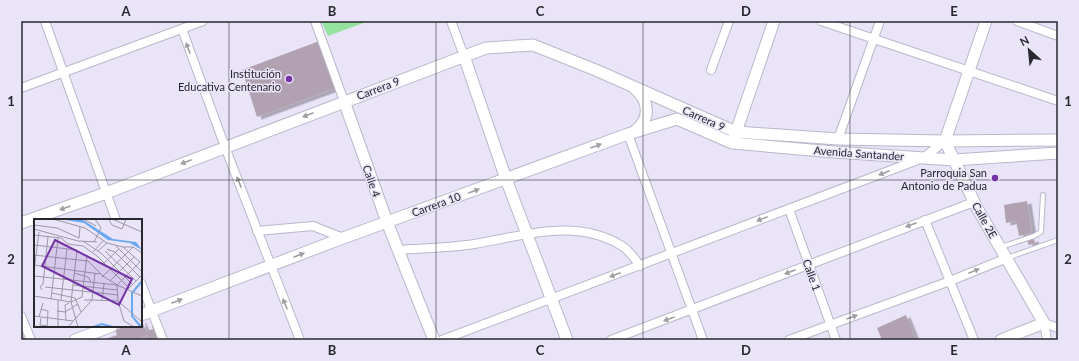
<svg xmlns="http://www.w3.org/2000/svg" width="1079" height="361" viewBox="0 0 1079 361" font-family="Lato,sans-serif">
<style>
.green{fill:#96e3a1}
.building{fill:#b2a2b1;filter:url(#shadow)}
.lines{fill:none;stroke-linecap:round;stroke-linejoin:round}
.lane-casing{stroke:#bbb7ca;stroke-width:6}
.street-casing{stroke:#bbb7ca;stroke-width:10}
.secondary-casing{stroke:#bbb7ca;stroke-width:13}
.lane{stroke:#fff;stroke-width:4}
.street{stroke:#fff;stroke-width:8}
.secondary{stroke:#fff;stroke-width:11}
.oneway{fill:#9f9ea1}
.grid{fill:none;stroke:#29272e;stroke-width:1;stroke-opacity:0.55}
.poi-dot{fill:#7432a6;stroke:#e9e4f8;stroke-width:1.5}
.labels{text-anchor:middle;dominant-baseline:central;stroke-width:3;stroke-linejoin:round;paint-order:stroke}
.poi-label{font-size:11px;fill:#29272e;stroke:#e9e4f8;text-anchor:end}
.street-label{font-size:11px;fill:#29272e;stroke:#e9e4f8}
.inset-river{fill:none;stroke:#69a8f4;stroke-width:2}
.inset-road{fill:none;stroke:#9c98a7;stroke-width:1}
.view{fill:#7432a6;fill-opacity:0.15;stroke:#7432a6;stroke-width:2}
.inset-edge{fill:none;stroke:#29272e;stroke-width:2}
.neatline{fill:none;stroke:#29272e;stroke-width:1.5}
.grid-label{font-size:13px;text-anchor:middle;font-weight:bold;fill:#29272e}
</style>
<defs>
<filter id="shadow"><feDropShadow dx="4.5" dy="2.5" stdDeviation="0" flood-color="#0004"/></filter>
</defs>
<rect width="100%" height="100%" fill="#e9e4f8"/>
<path class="green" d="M321 21H369L328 36Z"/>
<g class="building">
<path d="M322 40 336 88 257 117 242 70Z"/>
<path d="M1027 201 1032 233 1019 236 1016 221 1006 223 1004 205Z"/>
<path d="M1034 239 1035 243 1029 245 1027 241Z"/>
<path d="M906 315 916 340H882L877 328Z"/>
<path d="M141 319 146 331 153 329 152 326 156 325 161 340H149L147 335 137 340H103L117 335 115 330 127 326H141Z"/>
<path d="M21 329 25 340H21Z"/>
</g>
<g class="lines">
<defs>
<g id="lane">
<path d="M1001 247 1034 236 1041 232 1043 195"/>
<path d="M1007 258 1058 240"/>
</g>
<g id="street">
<path d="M45 21 116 220"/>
<path d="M315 21 344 101"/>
<path d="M451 21 464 56"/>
<path d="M821 21 1058 101"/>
<path d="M1017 21 1058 36"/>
<path d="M182 29 225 147 300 340"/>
<path d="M711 70 729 21"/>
<path d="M21 88 203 21"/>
<path d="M628 134 703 340"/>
<path d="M838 139 880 21"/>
<path d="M789 209 836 340"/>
<path d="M925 220 974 340"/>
<path d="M257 231 313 226 343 238"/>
<path d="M398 250C423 248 449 248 474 244 523 236 576 217 622 246 629 250 635 259 640 266"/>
<path d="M141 283 163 340"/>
<path d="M21 316 31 340"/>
<path d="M442 340 923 158 945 141"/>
<path d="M611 340 974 202"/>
<path d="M789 340 950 281 1007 258"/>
<path d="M1047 340 1044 323 1058 328"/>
</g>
<g id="secondary">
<path d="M986 21 945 141 977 208 1044 323 1001 340"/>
<path d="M464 56 506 179 567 340"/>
<path d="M344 101 387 222 434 340"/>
<path d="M634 132C651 119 650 101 634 88"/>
<path d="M734 138 774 21"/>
<path d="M21 223 106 193 486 48 533 45 598 71 736 132 838 139 945 141 1058 140"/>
<path d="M141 315 343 238 628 134 677 119 732 143 834 152 954 160 1058 153"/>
<path d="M75 340 112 326"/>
</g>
</defs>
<use href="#lane" class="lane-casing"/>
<use href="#street" class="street-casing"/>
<use href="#secondary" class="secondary-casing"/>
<use href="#lane" class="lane"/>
<use href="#street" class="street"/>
<use href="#secondary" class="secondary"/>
</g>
<defs><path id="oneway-solid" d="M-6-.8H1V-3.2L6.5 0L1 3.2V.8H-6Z"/></defs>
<g class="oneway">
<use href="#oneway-solid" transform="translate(188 48) rotate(-110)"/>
<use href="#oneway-solid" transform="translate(308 115) rotate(159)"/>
<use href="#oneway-solid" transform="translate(596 146) rotate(-20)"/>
<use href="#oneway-solid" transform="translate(186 162) rotate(159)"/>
<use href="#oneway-solid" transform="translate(884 173) rotate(159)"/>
<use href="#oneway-solid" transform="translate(239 182) rotate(-111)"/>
<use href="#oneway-solid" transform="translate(474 191) rotate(-20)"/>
<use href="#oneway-solid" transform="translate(65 208) rotate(160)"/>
<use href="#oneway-solid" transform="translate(762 219) rotate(159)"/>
<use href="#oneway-solid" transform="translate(911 225) rotate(159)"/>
<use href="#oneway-solid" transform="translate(299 255) rotate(-21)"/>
<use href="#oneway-solid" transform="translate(974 271) rotate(-22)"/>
<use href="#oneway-solid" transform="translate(790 272) rotate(159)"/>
<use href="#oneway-solid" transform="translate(615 275) rotate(159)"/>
<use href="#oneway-solid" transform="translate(177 301) rotate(-21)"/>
<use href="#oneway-solid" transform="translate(285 304) rotate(-112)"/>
<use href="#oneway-solid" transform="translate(852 317) rotate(-20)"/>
<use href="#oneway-solid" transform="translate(669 319) rotate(160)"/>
</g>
<path class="grid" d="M229 21V340M436 21V340M643 21V340M850 21V340M21 180H1058"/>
<g class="poi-dot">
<circle cx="289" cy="79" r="4"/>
<circle cx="995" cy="178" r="4"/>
</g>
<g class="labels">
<g class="poi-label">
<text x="281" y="73">Institución<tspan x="281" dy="13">Educativa Centenario</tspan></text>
<text x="987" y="172">Parroquia San<tspan x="987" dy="13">Antonio de Padua</tspan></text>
</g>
<g class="street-label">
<text transform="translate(378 88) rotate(-21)">Carrera 9</text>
<text transform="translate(704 118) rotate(24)">Carrera 9</text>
<text transform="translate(859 153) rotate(4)">Avenida Santander</text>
<text transform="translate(372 181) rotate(71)">Calle 4</text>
<text transform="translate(436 204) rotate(-20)">Carrera 10</text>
<text transform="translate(985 220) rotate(61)">Calle 2E</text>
<text transform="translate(812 275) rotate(70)">Calle 1</text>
</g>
</g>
<g transform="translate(34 219)">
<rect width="108" height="108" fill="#e9e4f8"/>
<path d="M25 0 49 1 79 20 102 23 108 31 96 24 74 21 50 4Z" fill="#69a8f4"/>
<path class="inset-river" d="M59 108 68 105 79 108M107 108 98 97V74L108 62"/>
<path class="inset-road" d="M19 0 51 9 73 24 89 28 106 43 83 66 84 82 58 81 34 108M49 0 62 7M78 0 108 13M75 1 78 6 88 10 92 0M0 6 23 9 45 19 46 8M0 10 44 22 63 23M0 16 27 19 34 25 49 27 63 37 95 69M49 22 68 35 99 66M60 23 67 9 61 0M0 26 43 31 37 83 44 108M89 28H99L108 34M99 28 91 36 108 53M73 30 81 33 106 58M64 32 73 24M71 32 102 62M59 33 69 22M0 36 54 42 69 57 83 66M70 44 85 30M0 46 66 55M0 52 5 13M40 54 54 58 57 63M0 57 83 66 108 77M68 58 91 36 82 27M76 62 100 38M39 66 83 71M11 68 84 76M94 70 108 56M8 71 6 68 9 65 14 18M18 74 41 79 47 93M0 77 37 83 48 78M48 78 53 36M17 80 24 19M24 81V108M27 81 33 30M50 81H58L61 54M68 81 70 65M84 82 90 102 100 108M84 82 108 103M7 90 14 92 13 108M23 92 31 93 44 85M0 97 39 102M5 98 9 84M7 99 6 106 13 107M32 101 31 86 35 84"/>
<path class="view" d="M21 21 98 60 85 86 8 47Z"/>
<rect width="108" height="108" class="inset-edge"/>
</g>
<rect width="1079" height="361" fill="none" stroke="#e9e4f8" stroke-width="44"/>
<g transform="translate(1029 50) rotate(333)" stroke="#e9e4f8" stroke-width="3" paint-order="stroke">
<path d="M0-3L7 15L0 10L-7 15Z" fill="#29272e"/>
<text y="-6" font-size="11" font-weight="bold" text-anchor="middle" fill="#29272e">N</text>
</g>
<rect x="22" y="22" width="1035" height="317" class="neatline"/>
<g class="grid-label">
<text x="126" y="16">A</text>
<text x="332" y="16">B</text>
<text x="540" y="16">C</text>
<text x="746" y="16">D</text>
<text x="954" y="16">E</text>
<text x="11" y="106">1</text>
<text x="1068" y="106">1</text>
<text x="11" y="264">2</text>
<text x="1068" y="264">2</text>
<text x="126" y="355">A</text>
<text x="332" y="355">B</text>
<text x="540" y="355">C</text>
<text x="746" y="355">D</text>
<text x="954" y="355">E</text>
</g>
</svg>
